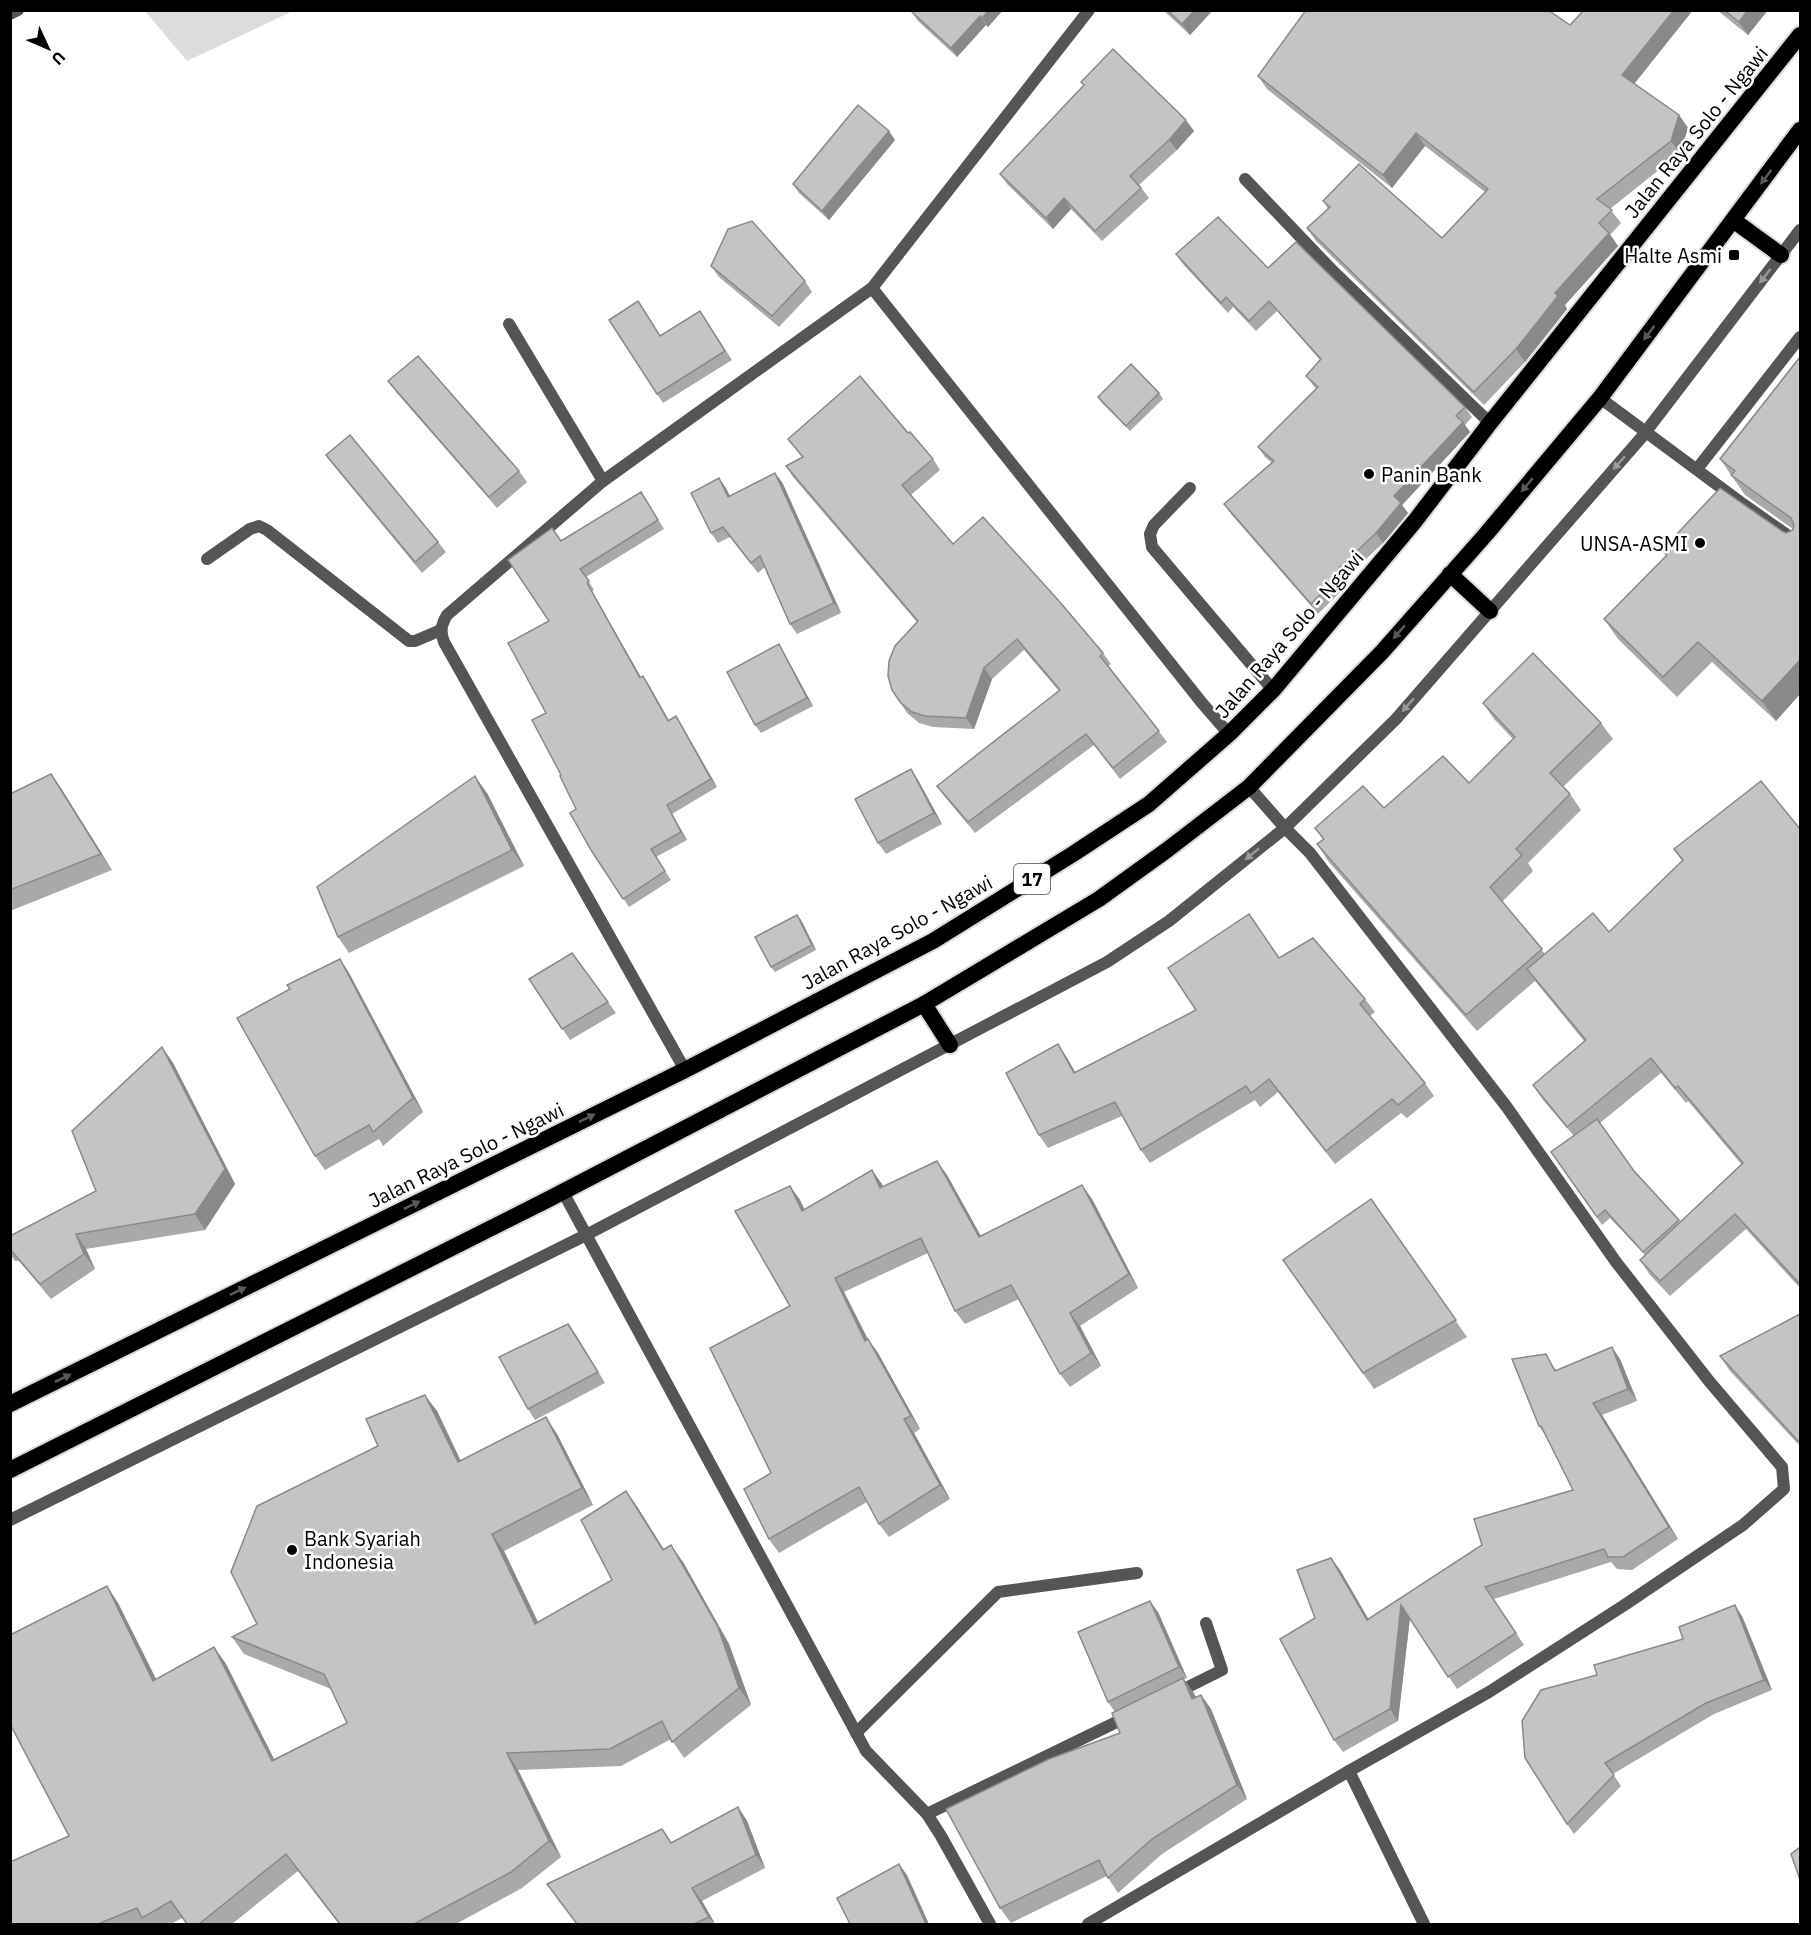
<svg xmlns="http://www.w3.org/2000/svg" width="1811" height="1935" viewBox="0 0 1811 1935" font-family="'IBM Plex Sans',sans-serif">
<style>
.green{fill:#dcdcdc}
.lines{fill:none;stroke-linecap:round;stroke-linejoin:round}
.trunk-casing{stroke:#dbdbdb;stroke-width:20}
.service{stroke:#555;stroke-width:12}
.minor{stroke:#555;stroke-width:12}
.tertiary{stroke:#555;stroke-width:12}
.trunk{stroke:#000;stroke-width:16}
.wall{fill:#a9a9a9;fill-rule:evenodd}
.shaded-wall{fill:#898989}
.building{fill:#c4c4c4;stroke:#898989;stroke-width:1.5}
.oneway{fill:#595959}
.oneway2{fill:#999}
.poi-dot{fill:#000;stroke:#fff;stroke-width:2}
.labels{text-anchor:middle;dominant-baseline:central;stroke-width:5;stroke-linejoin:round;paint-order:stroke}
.shield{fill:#fff;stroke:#4c4c4c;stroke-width:1.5}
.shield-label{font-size:18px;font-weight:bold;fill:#000}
.street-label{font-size:20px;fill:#000;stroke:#fff}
.poi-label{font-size:20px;fill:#000;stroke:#fff;text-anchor:end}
</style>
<rect width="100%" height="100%" fill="#fff"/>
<path class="green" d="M145 11H293L187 61Z"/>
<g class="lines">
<defs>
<g id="trunk">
<path d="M1733 220 1781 255"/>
<path d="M1450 574 1490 611"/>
<path d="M924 1004 950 1045"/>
<path d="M10 1404 685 1070 933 941 1073 854 1149 804 1229 734 1273 690 1415 521 1490 423 1800 35"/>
<path d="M10 1470 549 1199 924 1004 1099 899 1167 850 1249 787 1382 652 1487 533 1600 398 1800 130"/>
</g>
</defs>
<use href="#trunk" class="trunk-casing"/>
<g class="service">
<path d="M1190 488 1154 525 1150 534 1152 547 1273 690"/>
<path d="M207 559 250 529 259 526 267 530 409 641H415L441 630"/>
<path d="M1176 1693 1222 1670 1206 1623"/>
<path d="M927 1814 1131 1715"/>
</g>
<g class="minor">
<path d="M10 14 18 10"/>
<path d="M1245 179 1331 269 1490 423"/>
<path d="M872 288 1202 703 1229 734"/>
<path d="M509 324 603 481"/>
<path d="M1600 398 1743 504 1800 544"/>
<path d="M1697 469 1800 337"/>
<path d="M685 1070 444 642C440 632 441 625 447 615L603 481 872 288 1089 10"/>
<path d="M563 1192 866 1751 927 1814 941 1836 990 1924"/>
<path d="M856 1733 998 1592 1137 1573"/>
<path d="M1349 1771 1424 1924"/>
<path d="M1088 1924 1349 1771 1489 1692 1623 1606 1743 1525 1784 1489 1782 1467 1709 1381 1616 1262 1506 1106 1310 853 1285 828 1249 787"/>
</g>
<path class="tertiary" d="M10 1520 586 1235 1107 962 1169 921 1285 828 1396 719 1641 438 1800 230"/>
<use href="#trunk" class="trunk"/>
</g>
<g class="wall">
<path d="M1003 10 988 27 986 25 957 57 918 21 912 12Z"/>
<path d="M1163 10H1213L1190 35Z"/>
<path d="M1693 10 1634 83 1679 115 1688 128 1680 153 1610 209 1621 223 1610 235 1618 246 1565 305 1567 309 1525 362 1484 405 1316 241 1307 228 1328 209 1323 201 1442 238 1485 192 1425 146 1392 188 1267 89 1258 76 1570 25Z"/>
<path d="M1717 10H1768L1748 35Z"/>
<path d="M1081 82 1194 131 1177 150 1139 185 1149 198 1102 241 1071 209 1053 229 1007 184 1000 174 1084 85Z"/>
<path d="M895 140 829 220 799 193 793 184Z"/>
<path d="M1176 254 1268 268 1465 407 1472 417 1465 425 1470 432 1469 433 1402 505 1408 513 1407 514 1383 543 1346 578 1349 583 1318 614 1231 514 1224 504 1272 463 1265 457 1258 447 1316 389 1306 376 1320 360 1277 311 1256 331 1233 307 1228 313 1183 264Z"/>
<path d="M711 266 805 281 812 292 779 327 719 277Z"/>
<path d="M706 320 732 360 663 403 657 394 660 336Z"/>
<path d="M1800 357V694L1776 721 1712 662 1677 697 1618 639 1604 619 1666 556 1662 550 1782 531 1786 533 1793 529 1745 495 1720 459Z"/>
<path d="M388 381 519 471 527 482 497 508 396 392Z"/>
<path d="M1159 393 1163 399 1130 431 1102 403 1098 397Z"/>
<path d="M908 433 933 459 940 470 911 495 953 544 1103 653 1111 664 1108 666 1167 742 1120 779 1094 745 975 833 945 797 937 786 1059 691 1024 650 992 679 974 729 933 727 919 723 907 713 892 690 917 622 793 477 786 466 802 457 788 439Z"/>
<path d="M326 455 438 542 446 552 422 573 334 466Z"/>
<path d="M719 478 730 496 782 482 841 613 797 634 790 624 765 567 758 573 730 537 718 543 711 533Z"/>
<path d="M647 501 664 529 586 577 594 590 592 591 641 678 643 676 649 685 669 720 676 716 681 724 717 787 672 814 687 840 656 857 671 880 629 907 591 850 576 809 561 775 546 713 549 621 561 541Z"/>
<path d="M784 653 813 706 761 733 755 725Z"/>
<path d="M1483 703 1601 723 1613 739 1563 787 1570 794 1581 810 1528 863 1533 871 1502 902 1545 954 1609 932 1682 861 1674 849 1800 829V1288L1746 1229 1670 1296 1650 1275 1640 1260 1645 1255 1610 1218 1602 1225 1551 1152 1574 1136 1543 1100 1533 1085 1584 1041 1535 981 1477 1031 1328 861 1317 844 1323 839 1315 828 1469 783 1513 739 1494 719ZM1661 1073 1686 1103 1688 1101 1742 1165 1680 1222 1634 1171 1600 1123Z"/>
<path d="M911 769 918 780 942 824 886 854 878 843Z"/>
<path d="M51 774 62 790 112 870 10 911V794Z"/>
<path d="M487 793 524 866 349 953 338 937Z"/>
<path d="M797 915 801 920 816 950 775 972 771 967Z"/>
<path d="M572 953 616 1013 570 1040 529 979Z"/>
<path d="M1279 958 1365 999 1375 1012 1370 1016 1425 1083 1434 1096 1407 1118 1401 1113 1335 1164 1278 1092 1260 1107 1255 1100 1150 1163 1141 1150 1122 1116 1048 1148 1039 1135 1058 1044 1067 1058 1075 1072 1196 1010Z"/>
<path d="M340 959 349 973 423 1112 383 1146 379 1139 325 1170 315 1156 290 989Z"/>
<path d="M162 1047 173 1063 235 1184 205 1230 86 1249 95 1269 51 1299 19 1261H15L10 1254V1236L96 1191Z"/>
<path d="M872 1170 883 1187 947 1175 981 1236 1092 1199 1138 1288 1080 1326 1101 1366 1070 1387 1060 1374 1019 1299 965 1324 955 1311 928 1253 844 1292 868 1339 878 1353 920 1429 914 1433 950 1499 889 1537 879 1524 867 1502 779 1553 769 1539 771 1473 790 1306V1186L800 1200 804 1210Z"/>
<path d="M1371 1199 1467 1337 1374 1389 1283 1260Z"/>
<path d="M1800 1314V1446L1730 1371 1720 1356Z"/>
<path d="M568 1324 605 1383 535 1420 528 1409Z"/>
<path d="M1620 1359 1637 1401 1602 1415 1678 1539 1632 1570 1617 1569 1611 1562 1494 1599 1524 1645 1457 1689 1410 1618 1398 1721 1343 1752 1334 1740 1315 1618 1331 1558 1340 1570 1368 1619 1573 1490 1546 1436 1539 1426 1555 1367 1556 1370Z"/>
<path d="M437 1411 461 1461 557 1434 593 1505 504 1551 538 1623 612 1580 626 1491 638 1508 664 1549 683 1562 729 1644 751 1705 684 1758 671 1739 621 1766 518 1770 561 1857 522 1888 456 1924H339L298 1871 232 1924H187L182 1918 171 1924H10L69 1836 107 1586 118 1603 156 1679 214 1647 226 1664 274 1759 347 1723 331 1689 244 1654 232 1637 257 1624 378 1446Z"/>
<path d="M1158 1612 1187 1678 1184 1679 1195 1697 1201 1695 1211 1709 1247 1799 1162 1854 1118 1893 1107 1876 1011 1923 1000 1908 1120 1733 1115 1712 1108 1702Z"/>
<path d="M1742 1616 1772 1690 1714 1714 1613 1774 1621 1786 1574 1834 1567 1824 1597 1675Z"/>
<path d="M738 1807 747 1821 765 1868 702 1901 715 1924H577L672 1843Z"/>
</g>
<g class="shaded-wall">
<path d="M989 10H1003L988 27 982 18Z"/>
<path d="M1195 10H1213L1190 35 1182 24Z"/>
<path d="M1674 10H1693L1631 88 1622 75Z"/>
<path d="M1748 10H1768L1748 35 1739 22Z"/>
<path d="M980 16 986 25 957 57 951 48Z"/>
<path d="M1679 115 1688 128 1680 153 1671 141Z"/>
<path d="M1186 120 1194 131 1177 150 1169 140Z"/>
<path d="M889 131 895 140 829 220 822 211Z"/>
<path d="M1416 133 1425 146 1392 188 1383 175Z"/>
<path d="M1064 198 1071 209 1053 229 1046 218Z"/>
<path d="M1609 233 1618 246 1565 305 1567 309 1525 362 1516 349 1555 293Z"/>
<path d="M1463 422 1470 432 1402 505 1408 513 1383 543 1376 533 1394 496Z"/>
<path d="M775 473 782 482 841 613 834 603Z"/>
<path d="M719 478 726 488 735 506 728 497Z"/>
<path d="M587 583 592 591 646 686 640 678Z"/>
<path d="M779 644 784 653 813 706 807 698Z"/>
<path d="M1800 660V694L1776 721 1762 701Z"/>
<path d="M984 668 992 679 974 729 966 718Z"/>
<path d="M643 676 649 685 673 729 668 721Z"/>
<path d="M676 716 681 724 717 787 711 779Z"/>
<path d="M911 769 918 780 942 824 934 813Z"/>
<path d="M51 774 62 790 112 870 101 854Z"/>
<path d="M475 776 487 793 524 866 512 850Z"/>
<path d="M667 805 672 814 687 840 681 832Z"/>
<path d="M797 915 801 920 816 950 812 945Z"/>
<path d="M340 959 349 973 423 1112 413 1098Z"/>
<path d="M1058 1044 1067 1058 1083 1086 1074 1073Z"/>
<path d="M162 1047 173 1063 235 1184 205 1230 195 1214Z"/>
<path d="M937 1161 947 1175 989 1251 979 1237Z"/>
<path d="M872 1170 882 1184 890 1202 880 1188Z"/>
<path d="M1082 1185 1092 1199 1138 1288 1129 1274Z"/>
<path d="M790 1186 800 1200 812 1225 802 1211Z"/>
<path d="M76 1234 86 1249 95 1269 84 1254Z"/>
<path d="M835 1278 844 1292 875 1354 865 1341Z"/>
<path d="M1070 1313 1080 1326 1101 1366 1091 1353Z"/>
<path d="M568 1324 576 1335 605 1383 598 1372Z"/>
<path d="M868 1339 878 1353 920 1429 911 1416Z"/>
<path d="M1612 1347 1620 1359 1637 1401 1628 1389Z"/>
<path d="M425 1395 437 1411 469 1479 458 1462Z"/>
<path d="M1593 1403 1602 1415 1678 1539 1669 1527Z"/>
<path d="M546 1417 557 1434 593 1505 582 1488Z"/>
<path d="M904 1419 914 1433 950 1499 940 1485Z"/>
<path d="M626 1491 638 1508 674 1567 663 1550Z"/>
<path d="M492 1534 504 1551 547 1641 535 1624Z"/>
<path d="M671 1545 683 1562 729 1644 751 1705 739 1688Z"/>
<path d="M1331 1558 1340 1570 1376 1632 1367 1620Z"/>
<path d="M107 1586 118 1603 165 1697 153 1681Z"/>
<path d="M1150 1601 1158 1612 1187 1678 1179 1667Z"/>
<path d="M1401 1605 1410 1617 1398 1721 1390 1709Z"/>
<path d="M1735 1605 1742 1616 1772 1690 1764 1680Z"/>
<path d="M214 1647 226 1664 283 1777 272 1761Z"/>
<path d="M1183 1678 1194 1693 1203 1713 1192 1699Z"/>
<path d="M1201 1695 1211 1709 1247 1799 1237 1785Z"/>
<path d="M507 1753 518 1770 561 1857 549 1841Z"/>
<path d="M738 1807 747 1821 765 1868 756 1855Z"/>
<path d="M899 1864 907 1875 929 1924H926Z"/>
<path d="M692 1888 702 1901 715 1924 709 1917Z"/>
</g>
<g class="building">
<path d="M914 10H989L982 18 980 16 951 48 912 12Z"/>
<path d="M1167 10H1195L1182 24Z"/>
<path d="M1306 10H1548L1570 25 1584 10H1674L1622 75 1679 115 1671 141 1597 199 1612 210 1599 223 1609 233 1555 293 1558 296 1516 349 1474 392 1307 228 1330 207 1323 201 1359 164 1442 238 1488 189 1416 133 1383 175 1258 76Z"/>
<path d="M1724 10H1748L1739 22Z"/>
<path d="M1113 49 1186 120 1169 140 1130 176 1141 188 1095 231 1064 198 1046 218 1000 174 1084 85 1081 82Z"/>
<path d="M858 105 889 131 822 211 793 184Z"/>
<path d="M1218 217 1268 268 1296 242 1465 407 1456 416 1463 422 1462 423 1394 496 1401 503 1400 504 1376 533 1339 568 1342 572 1311 604 1224 504 1274 461 1258 447 1318 387 1306 376 1321 359 1269 301 1249 321 1226 297 1221 303 1176 254Z"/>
<path d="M752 221 805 281 772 316 711 266 728 229Z"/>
<path d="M638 301 660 336 700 311 725 351 657 394 609 320Z"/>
<path d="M418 356 519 471 489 497 388 381Z"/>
<path d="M1800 357V660L1762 701 1698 642 1663 677 1604 619 1667 555 1662 550 1720 488 1782 531 1786 533 1793 530 1794 525 1791 518 1731 475 1735 471 1720 459Z"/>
<path d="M1131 364 1159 393 1126 426 1098 397Z"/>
<path d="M860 376 908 433 910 432 933 459 902 485 953 544 983 517 1059 601 1103 653 1100 656 1159 731 1113 768 1086 734 968 822 937 786 1060 690 1017 639 984 668 966 718 925 716 912 712 900 702 892 690 888 676 889 661 895 646 918 621 786 466 803 457 788 439Z"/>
<path d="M350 435 438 542 415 562 326 455Z"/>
<path d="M775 473 834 603 790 624 760 556 751 563 723 527 711 533 691 493 719 478 728 497Z"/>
<path d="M641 492 658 520 580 569 589 581 587 583 640 678 643 676 668 721 676 716 711 779 667 805 681 832 651 849 665 871 623 899 591 850 570 813 576 809 560 776 561 775 532 720 546 713 508 643 549 621 508 560 552 528 561 541Z"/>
<path d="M779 644 807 698 755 725 727 672Z"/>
<path d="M1533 653 1601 723 1550 773 1570 794 1516 849 1522 855 1490 887 1542 949 1466 1015 1317 844 1324 839 1315 828 1363 786 1384 808 1443 756 1469 783 1515 737 1483 703Z"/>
<path d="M911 769 934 813 878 843 855 799Z"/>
<path d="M51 774 101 854 10 890V794Z"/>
<path d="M475 776 512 850 338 937 317 887Z"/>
<path d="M1761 781 1800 829V1284L1735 1214 1660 1281 1640 1260 1743 1163 1678 1086 1675 1088 1651 1058 1567 1127 1533 1085 1586 1040 1527 969 1593 913 1609 932 1683 860 1674 849Z"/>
<path d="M1249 914 1279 958 1313 938 1365 999 1360 1004 1425 1083 1398 1105 1392 1099 1326 1151 1269 1079 1251 1093 1246 1086 1141 1150 1115 1102 1039 1135 1006 1073 1058 1044 1074 1073 1196 1010 1168 968Z"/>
<path d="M797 915 812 945 771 967 755 937Z"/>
<path d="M572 953 608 1002 562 1029 529 979Z"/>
<path d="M340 959 413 1098 373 1132 369 1125 315 1156 237 1018 290 989 287 985Z"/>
<path d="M162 1047 225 1169 195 1214 76 1234 84 1254 40 1284 10 1249V1236L96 1191 72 1131Z"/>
<path d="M1597 1119 1634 1171 1679 1220 1643 1252 1605 1210 1597 1217 1551 1152Z"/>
<path d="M937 1161 979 1237 1082 1185 1129 1274 1070 1313 1091 1353 1060 1374 1011 1285 955 1311 921 1238 835 1278 865 1341 868 1339 911 1416 904 1419 940 1485 879 1524 859 1487 769 1539 744 1489 771 1473 710 1348 790 1306 735 1211 790 1186 802 1211 872 1170 880 1188Z"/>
<path d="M1371 1199 1456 1320 1363 1373 1283 1260Z"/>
<path d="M1800 1314V1443L1720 1356Z"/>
<path d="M568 1324 598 1372 528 1409 499 1357Z"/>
<path d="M1612 1347 1628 1389 1593 1403 1669 1527 1623 1557H1608L1604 1549 1485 1587 1516 1633 1448 1677 1401 1605 1390 1709 1334 1740 1280 1639 1315 1618 1297 1570 1331 1558 1367 1620 1482 1545 1474 1519 1573 1490 1541 1426H1539L1512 1359 1546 1354 1555 1371Z"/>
<path d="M425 1395 458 1462 546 1417 582 1488 492 1534 535 1624 612 1580 581 1520 626 1491 663 1550 671 1545 718 1627 739 1688 672 1742 662 1721 610 1749 507 1753 549 1841 511 1872 414 1924H340L286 1854 199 1924H187L171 1901 142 1918 137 1908 98 1924H10V1862L69 1836 10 1724V1635L107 1586 153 1681 214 1647 272 1761 347 1723 324 1674 232 1637 257 1624 231 1572 257 1506 378 1446 366 1419Z"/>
<path d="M1150 1601 1179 1667 1108 1702 1078 1632Z"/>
<path d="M1735 1605 1764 1680 1706 1703 1605 1763 1614 1775 1567 1824 1525 1758 1522 1721 1541 1690 1597 1675 1594 1665 1683 1639 1679 1627Z"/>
<path d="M1183 1678 1192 1699 1201 1695 1237 1785 1152 1839 1108 1878 1099 1860 1000 1908 946 1809 1049 1759 1120 1733 1112 1713Z"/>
<path d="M738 1807 756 1855 692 1888 709 1917 694 1924H577L547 1884 662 1829 671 1843Z"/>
<path d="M1800 1847V1880L1791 1854Z"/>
<path d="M899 1864 926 1924H850L837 1898Z"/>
</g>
<defs><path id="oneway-solid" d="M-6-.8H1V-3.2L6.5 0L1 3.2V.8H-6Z" transform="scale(1.5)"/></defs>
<g class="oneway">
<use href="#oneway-solid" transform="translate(1766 177) rotate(127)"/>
<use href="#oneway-solid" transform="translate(1649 333) rotate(127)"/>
<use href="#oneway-solid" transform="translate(1527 485) rotate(130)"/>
<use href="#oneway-solid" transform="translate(1399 632) rotate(131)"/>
<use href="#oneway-solid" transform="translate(587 1118) rotate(-26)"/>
<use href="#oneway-solid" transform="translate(412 1205) rotate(-26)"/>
<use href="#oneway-solid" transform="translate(238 1291) rotate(-26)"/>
<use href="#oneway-solid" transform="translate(63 1378) rotate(-26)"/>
</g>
<g class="oneway2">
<use href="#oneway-solid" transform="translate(1765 276) rotate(128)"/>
<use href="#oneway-solid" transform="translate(1619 463) rotate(131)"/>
<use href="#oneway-solid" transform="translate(1408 705) rotate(131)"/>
<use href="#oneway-solid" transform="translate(1252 854) rotate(141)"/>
</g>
<g class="poi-dot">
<rect x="1728" y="249" width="12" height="12" rx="3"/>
<circle cx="1369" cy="474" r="6"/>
<circle cx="1700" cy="543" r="6"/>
<circle cx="292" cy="1550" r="6"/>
</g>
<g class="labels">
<rect class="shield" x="1014" y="864" width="36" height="30" rx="4.5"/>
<g class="shield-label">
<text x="1032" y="879">17</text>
</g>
<g class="street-label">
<text transform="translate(1696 132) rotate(-51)">Jalan Raya Solo - Ngawi</text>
<text transform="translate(1289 634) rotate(-49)">Jalan Raya Solo - Ngawi</text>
<text transform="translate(897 932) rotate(-29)">Jalan Raya Solo - Ngawi</text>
<text transform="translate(466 1155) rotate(-26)">Jalan Raya Solo - Ngawi</text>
</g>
<g class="poi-label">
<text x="1722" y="255">Halte Asmi</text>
<text x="1381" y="474" text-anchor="start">Panin Bank</text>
<text x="1688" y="543">UNSA-ASMI</text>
<text x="304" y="1538" text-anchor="start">Bank Syariah<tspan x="304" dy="23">Indonesia</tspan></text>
</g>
</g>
<rect width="1811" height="1935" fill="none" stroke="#000000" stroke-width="24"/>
<g transform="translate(48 48) rotate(134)" stroke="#ffffff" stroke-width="4.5" paint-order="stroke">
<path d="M0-4.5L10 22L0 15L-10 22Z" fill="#000000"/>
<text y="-9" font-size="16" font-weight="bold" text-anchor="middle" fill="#000000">U</text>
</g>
</svg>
